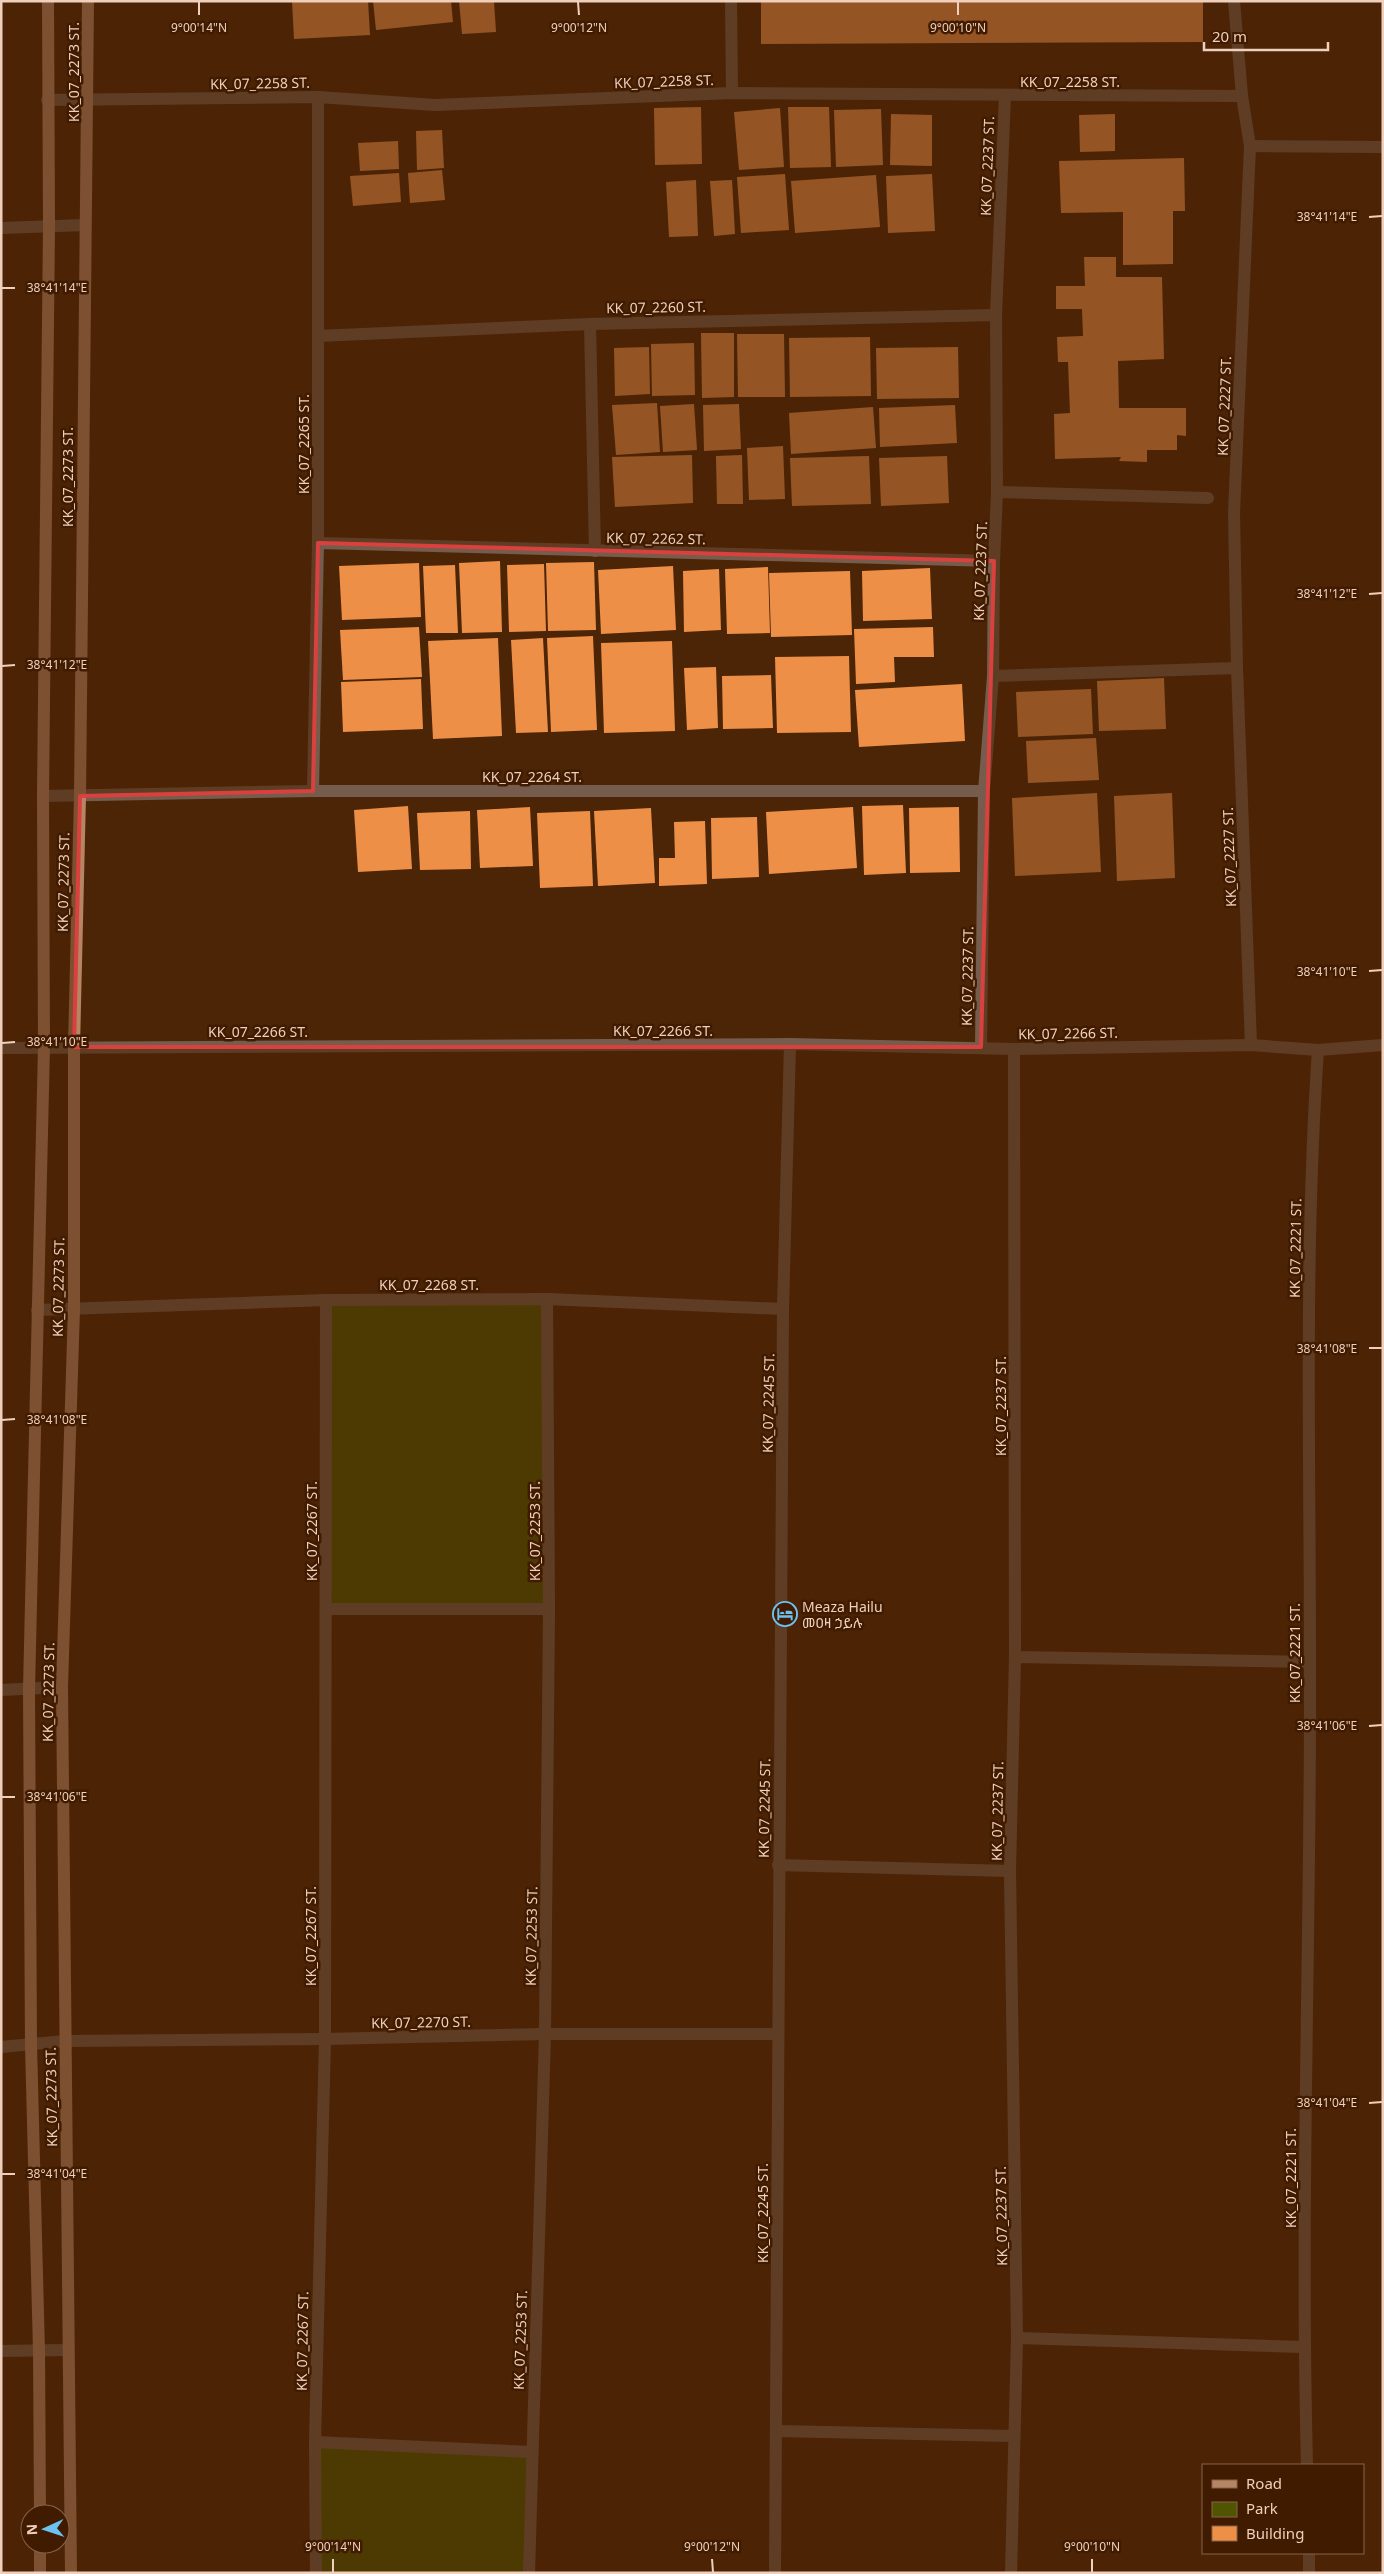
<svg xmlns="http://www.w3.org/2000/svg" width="1384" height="2574" viewBox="0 0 1384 2574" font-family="'Noto Sans','Noto Sans Ethiopic',sans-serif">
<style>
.green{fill:#4f5500}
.building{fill:#ee8f48}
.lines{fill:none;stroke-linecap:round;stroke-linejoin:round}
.minor{stroke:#755c4c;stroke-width:12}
.major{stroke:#b68564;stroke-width:12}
.marked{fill:none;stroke:#da413e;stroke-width:4;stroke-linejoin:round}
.ticks{fill:none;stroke:#efd0bc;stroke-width:2}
.labels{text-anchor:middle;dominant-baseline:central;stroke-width:5;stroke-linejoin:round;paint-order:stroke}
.street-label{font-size:14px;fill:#efd0bc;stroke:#411b00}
.poi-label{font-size:14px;fill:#efd0bc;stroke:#411b00;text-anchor:start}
.ticks-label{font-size:12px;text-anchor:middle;fill:#efd0bc;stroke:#411b00;stroke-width:5;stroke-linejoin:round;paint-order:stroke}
</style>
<rect width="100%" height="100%" fill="#4c2506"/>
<g class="green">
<path d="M547 1299 549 1609H326V1300Z"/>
<path d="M315 2442 532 2452 529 2573H316Z"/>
</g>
<g class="building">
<path d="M292 1H368L370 35 294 39Z"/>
<path d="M373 1H451L453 22 376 30Z"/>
<path d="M459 1H494L496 32 462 34Z"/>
<path d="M761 1H1203V42L761 44Z"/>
<path d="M701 107 702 164 655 165 654 108Z"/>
<path d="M788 107H829L831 167 790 168Z"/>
<path d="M780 108 784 167 739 170 734 112Z"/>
<path d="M881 109 883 165 836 167 834 110Z"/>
<path d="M891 114 932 115V166L890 165Z"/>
<path d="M1115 114V151L1080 152 1079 115Z"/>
<path d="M442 130 444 168 417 170 416 131Z"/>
<path d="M398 141 399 169 360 171 358 143Z"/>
<path d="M1184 158 1185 211H1173V264L1123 265V212L1061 213 1059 161Z"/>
<path d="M442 170 445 200 410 203 408 173Z"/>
<path d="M399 173 401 202 353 206 350 176Z"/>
<path d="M785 174 789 230 741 233 737 177Z"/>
<path d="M932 174 935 231 888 233 886 176Z"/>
<path d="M876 175 880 227 795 233 791 181Z"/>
<path d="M696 180 698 236 669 237 666 182Z"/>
<path d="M732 180 735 234 714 236 710 181Z"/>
<path d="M1084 257H1116V277H1162L1164 359 1118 361 1119 408H1186V436L1177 435V450H1147V462L1119 461 1121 457 1055 459 1054 414 1070 413 1068 362H1058L1057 337 1083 336 1082 309H1056V286H1085Z"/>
<path d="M701 333H734V397L702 398Z"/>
<path d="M737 334H784L785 397H738Z"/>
<path d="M870 337 871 396 790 397 789 338Z"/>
<path d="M694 343 695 395 652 396 651 344Z"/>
<path d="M649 347 650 394 615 396 614 348Z"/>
<path d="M958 347 959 398 877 399 876 348Z"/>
<path d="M657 403 660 452 616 455 612 405Z"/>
<path d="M694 404 697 450 663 452 660 406Z"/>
<path d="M739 404 741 449 704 451 703 405Z"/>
<path d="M955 405 957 443 880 447 879 408Z"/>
<path d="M873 407 876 448 791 454 789 413Z"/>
<path d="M783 446 785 499 749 500 747 448Z"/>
<path d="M692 455 693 503 615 507 612 457Z"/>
<path d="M742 455 743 504H717L716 456Z"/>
<path d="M869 456 871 504 792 506 790 458Z"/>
<path d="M947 456 949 503 881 506 879 458Z"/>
<path d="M500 561 502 632 462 633 459 563Z"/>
<path d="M594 562 596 630 548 631 546 563Z"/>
<path d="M419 563 421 617 342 620 339 566Z"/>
<path d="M544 564 546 631 509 632 507 565Z"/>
<path d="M455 565 458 633H426L423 566Z"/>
<path d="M673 566 676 630 601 634 598 570Z"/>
<path d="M768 567 770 633 727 634 725 569Z"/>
<path d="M930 568 932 619 863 621 862 571Z"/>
<path d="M719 569 721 630 684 632 683 571Z"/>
<path d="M850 571 852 635 771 637 769 573Z"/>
<path d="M419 627 422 677 343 680 340 630Z"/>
<path d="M933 627 934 657H894L895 682 856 684 854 629Z"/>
<path d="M593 636 597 730 551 732 547 638Z"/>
<path d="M498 638 502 736 433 739 428 641Z"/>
<path d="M543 638 548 732 516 733 511 640Z"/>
<path d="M672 641 675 731 604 733 601 643Z"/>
<path d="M849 656 851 732 777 733 775 657Z"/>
<path d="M716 667 718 728 687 730 684 668Z"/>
<path d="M771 675 773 728 723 729 722 676Z"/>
<path d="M1164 678 1166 729 1099 731 1097 681Z"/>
<path d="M421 679 423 729 343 732 341 682Z"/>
<path d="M962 684 965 741 859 747 855 690Z"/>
<path d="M1091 689 1093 734 1018 737 1016 692Z"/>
<path d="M1096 738 1099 780 1028 783 1026 741Z"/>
<path d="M1097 793 1101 872 1015 876 1012 798Z"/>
<path d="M1172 793 1175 878 1117 881 1114 796Z"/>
<path d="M903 805 906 873 864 875 862 806Z"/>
<path d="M408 806 412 869 358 872 354 810Z"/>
<path d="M530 807 533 866 480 868 477 810Z"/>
<path d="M853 807 857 868 769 874 766 812Z"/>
<path d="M959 807 960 872 910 873 909 808Z"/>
<path d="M651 808 655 883 598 886 594 811Z"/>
<path d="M470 811 471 869 420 870 417 813Z"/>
<path d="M590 811 593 886 540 888 537 813Z"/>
<path d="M757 817 759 877 712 879 711 818Z"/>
<path d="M705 821 707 884 659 886V858H675L674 822Z"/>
</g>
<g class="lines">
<g class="minor">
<path d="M731 1 732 93"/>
<path d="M1234 1 1242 96 1250 146 1234 513 1237 668 1251 1045"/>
<path d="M47 100 318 97 435 105 732 93 1242 96"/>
<path d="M1250 146 1383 147"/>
<path d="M1 228 85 225"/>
<path d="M590 324 595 551"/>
<path d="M318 336 590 324 996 315"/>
<path d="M997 492 1208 498"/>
<path d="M318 543 994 561"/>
<path d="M993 676 1237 668"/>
<path d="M313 791 318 543V97"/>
<path d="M43 796 313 791H984"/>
<path d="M981 1047 984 791 993 676 994 561 997 492 996 315 1005 96"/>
<path d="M1 1048 790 1044 1014 1049 1251 1045 1318 1050 1383 1045"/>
<path d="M37 1310 326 1300 547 1299 783 1309"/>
<path d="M326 1609H549"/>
<path d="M1015 1657 1310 1662"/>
<path d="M1 1690 62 1687"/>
<path d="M778 1865 1010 1871"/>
<path d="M1 2047 65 2041 325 2039 545 2034H777"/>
<path d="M1017 2338 1304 2347"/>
<path d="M1 2351 68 2350"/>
<path d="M777 2431 1013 2436"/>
<path d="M315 2442 532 2452"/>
<path d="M1307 2465C1300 2197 1311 1929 1310 1661 1310 1458 1304 1254 1318 1050"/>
<path d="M1309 2553V2573"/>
<path d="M316 2573 315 2442 325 2039 326 1300"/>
<path d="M529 2573 545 2034 549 1609 547 1299"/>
<path d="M775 2573 783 1309 790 1044"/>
<path d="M1011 2573 1017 2338 1010 1871 1015 1657 1014 1049"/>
</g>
<g class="major">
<path d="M40 2514 39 2351 31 2045 29 1689 44 1047 43 796 49 226 48 1"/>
<path d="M40 2544V2573"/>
<path d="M71 2573 62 1687 74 1309V1047L80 796 88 1"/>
</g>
</g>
<path d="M0 0H1384V2574H0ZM318 543 994 561 981 1047H74L80 796 313 791Z" fill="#4c2506" fill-opacity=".55" fill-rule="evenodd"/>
<path class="marked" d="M318 543 994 561 981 1047H74L80 796 313 791Z"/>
<path class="ticks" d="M199 2V15M578 2 579 15M958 2V15M1369 217 1382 216M2 288H15M1369 594 1382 593M2 666 15 665M1369 971 1382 970M2 1043 15 1042M1369 1348H1382M2 1420 15 1419M1369 1726 1382 1725M2 1797H15M1369 2103 1382 2102M2 2174H15M333 2559V2572M712 2559 713 2572M1092 2559V2572"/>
<defs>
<symbol id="hotel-ring" viewBox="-11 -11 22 22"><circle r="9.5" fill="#411b00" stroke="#6cc3f2" stroke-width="1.5"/><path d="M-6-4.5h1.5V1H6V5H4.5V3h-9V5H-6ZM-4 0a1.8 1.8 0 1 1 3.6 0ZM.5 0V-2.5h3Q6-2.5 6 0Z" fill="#6cc3f2"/></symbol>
</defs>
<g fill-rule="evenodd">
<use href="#hotel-ring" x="771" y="1600" width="28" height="28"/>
</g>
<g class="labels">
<g class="street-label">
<text transform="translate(73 72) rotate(-90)">KK_07_2273 ST.</text>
<text transform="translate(664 81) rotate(-2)">KK_07_2258 ST.</text>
<text x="1070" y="81">KK_07_2258 ST.</text>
<text transform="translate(260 83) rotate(-1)">KK_07_2258 ST.</text>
<text transform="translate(987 166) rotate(-88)">KK_07_2237 ST.</text>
<text transform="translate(656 307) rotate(-1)">KK_07_2260 ST.</text>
<text transform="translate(1224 406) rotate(-88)">KK_07_2227 ST.</text>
<text transform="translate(303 444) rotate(-90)">KK_07_2265 ST.</text>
<text transform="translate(67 477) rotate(-90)">KK_07_2273 ST.</text>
<text transform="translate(656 538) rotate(1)">KK_07_2262 ST.</text>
<text transform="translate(980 571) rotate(-88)">KK_07_2237 ST.</text>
<text x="532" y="776">KK_07_2264 ST.</text>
<text transform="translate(1229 857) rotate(-92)">KK_07_2227 ST.</text>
<text transform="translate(63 882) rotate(-89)">KK_07_2273 ST.</text>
<text transform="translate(967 976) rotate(-89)">KK_07_2237 ST.</text>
<text x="663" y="1030">KK_07_2266 ST.</text>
<text x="258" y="1031">KK_07_2266 ST.</text>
<text transform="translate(1068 1033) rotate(-1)">KK_07_2266 ST.</text>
<text transform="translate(1295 1248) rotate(-89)">KK_07_2221 ST.</text>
<text x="429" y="1284">KK_07_2268 ST.</text>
<text transform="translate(58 1287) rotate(-89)">KK_07_2273 ST.</text>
<text transform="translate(768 1403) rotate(-89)">KK_07_2245 ST.</text>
<text transform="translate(1000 1406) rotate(-90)">KK_07_2237 ST.</text>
<text transform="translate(311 1531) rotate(-90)">KK_07_2267 ST.</text>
<text transform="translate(534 1531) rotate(-90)">KK_07_2253 ST.</text>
<text transform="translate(1294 1653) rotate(-90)">KK_07_2221 ST.</text>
<text transform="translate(48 1692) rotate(-89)">KK_07_2273 ST.</text>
<text transform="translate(764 1808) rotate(-89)">KK_07_2245 ST.</text>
<text transform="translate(997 1811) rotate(-89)">KK_07_2237 ST.</text>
<text transform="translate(310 1936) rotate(-90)">KK_07_2267 ST.</text>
<text transform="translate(531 1936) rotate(-89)">KK_07_2253 ST.</text>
<text transform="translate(421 2022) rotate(-1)">KK_07_2270 ST.</text>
<text transform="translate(51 2097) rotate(-91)">KK_07_2273 ST.</text>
<text transform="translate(1290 2178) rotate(-90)">KK_07_2221 ST.</text>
<text transform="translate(762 2213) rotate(-90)">KK_07_2245 ST.</text>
<text transform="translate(1001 2216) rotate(-91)">KK_07_2237 ST.</text>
<text transform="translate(520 2340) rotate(-88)">KK_07_2253 ST.</text>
<text transform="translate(302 2341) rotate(-89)">KK_07_2267 ST.</text>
</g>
<g class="poi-label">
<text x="802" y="1606">Meaza Hailu<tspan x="802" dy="16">መዐዛ ኃይሉ</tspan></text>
</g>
</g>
<g class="ticks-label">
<text x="199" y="32">9°00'14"N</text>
<text x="579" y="32">9°00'12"N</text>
<text x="958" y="32">9°00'10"N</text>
<text x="1327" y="221">38°41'14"E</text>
<text x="57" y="292">38°41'14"E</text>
<text x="1327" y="598">38°41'12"E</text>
<text x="57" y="669">38°41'12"E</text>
<text x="1327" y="976">38°41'10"E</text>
<text x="57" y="1046">38°41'10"E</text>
<text x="1327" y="1353">38°41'08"E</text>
<text x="57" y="1424">38°41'08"E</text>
<text x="1327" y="1730">38°41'06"E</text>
<text x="57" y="1801">38°41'06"E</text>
<text x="1327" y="2107">38°41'04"E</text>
<text x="57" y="2178">38°41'04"E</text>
<text x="333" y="2551">9°00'14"N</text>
<text x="712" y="2551">9°00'12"N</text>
<text x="1092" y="2551">9°00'10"N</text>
</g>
<rect width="1384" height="2574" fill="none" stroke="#efd0bc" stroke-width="5"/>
<rect x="1202" y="2464" width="162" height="90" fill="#411b00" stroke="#87634b"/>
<rect x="1212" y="2480" width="25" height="8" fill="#b68564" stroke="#87634b"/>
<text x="1246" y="2489" font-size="15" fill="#efd0bc">Road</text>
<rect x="1212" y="2502" width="25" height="15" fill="#4f5500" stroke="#87634b"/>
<text x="1246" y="2514" font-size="15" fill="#efd0bc">Park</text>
<rect x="1212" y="2526" width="25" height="15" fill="#ee8f48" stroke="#87634b"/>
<text x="1246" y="2539" font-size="15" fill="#efd0bc">Building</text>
<g transform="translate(45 2529) rotate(267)"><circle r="24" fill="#411b00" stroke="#87634b"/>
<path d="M0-4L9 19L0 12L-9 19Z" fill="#6cc3f2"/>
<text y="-8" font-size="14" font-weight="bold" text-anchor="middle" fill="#efd0bc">N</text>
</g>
<path d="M1204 42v8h124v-8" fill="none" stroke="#efd0bc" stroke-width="2.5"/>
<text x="1212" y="42" font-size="15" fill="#efd0bc" stroke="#411b00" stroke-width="4" paint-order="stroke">20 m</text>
</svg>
